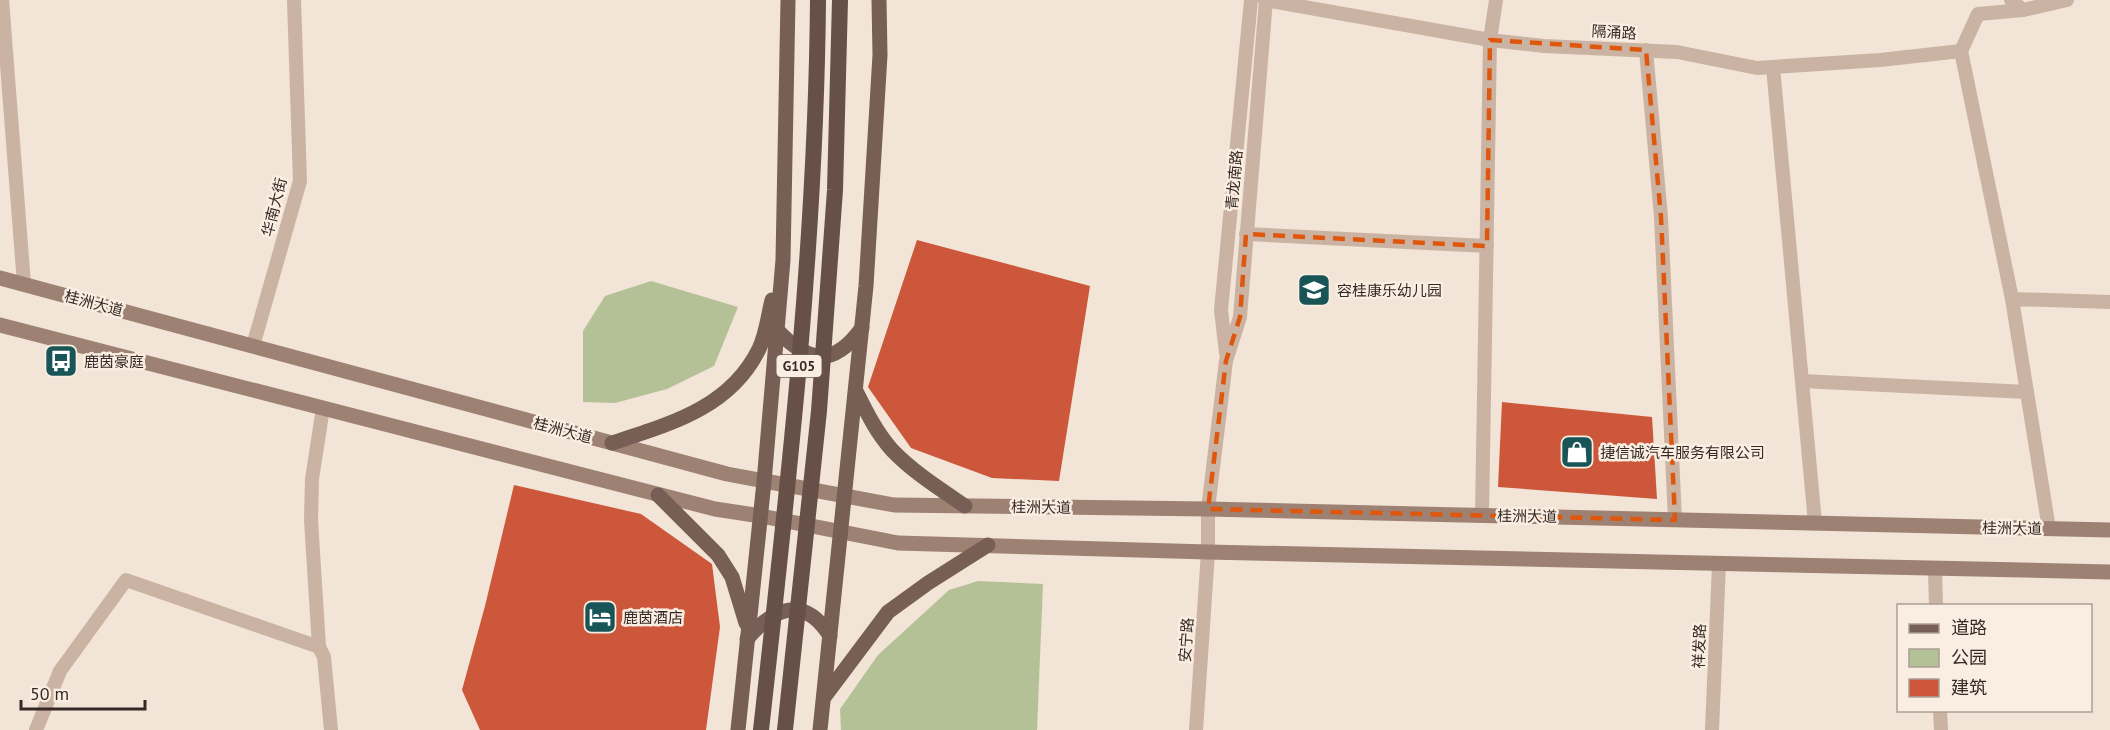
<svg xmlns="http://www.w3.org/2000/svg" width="2110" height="730" viewBox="0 0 2110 730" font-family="'PT Sans','Noto Sans SC',sans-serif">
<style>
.green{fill:#b4c196}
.building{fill:#cc573a}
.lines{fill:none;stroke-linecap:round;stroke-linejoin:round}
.minor{stroke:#cab3a2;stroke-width:14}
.secondary{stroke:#9d8173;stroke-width:15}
.primary{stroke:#775f55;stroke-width:15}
.trunk-bridge{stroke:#665048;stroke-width:16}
.marked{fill:none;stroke:#df570d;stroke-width:4.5;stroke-dasharray:12 8;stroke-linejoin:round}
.labels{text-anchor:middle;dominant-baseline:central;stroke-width:5;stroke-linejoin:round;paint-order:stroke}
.shield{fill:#faeee2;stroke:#6f645e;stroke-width:1.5}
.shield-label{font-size:14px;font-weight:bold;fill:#342925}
.street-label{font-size:15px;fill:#342925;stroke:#faeee2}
.poi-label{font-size:15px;fill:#342925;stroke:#faeee2;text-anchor:start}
</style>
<rect width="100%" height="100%" fill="#f2e4d6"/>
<g class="green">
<path d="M651 281 738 307 714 366 667 389 615 403 583 402V331L605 296Z"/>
<path d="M978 581 1043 584 1037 730H841L840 709 878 655 949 590Z"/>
</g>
<g class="building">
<path d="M917 240 1090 286 1059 481 992 478 911 448 868 387Z"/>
<path d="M1502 402 1652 417 1657 499 1498 487Z"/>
<path d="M514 485 641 514 712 564 720 627 706 730H480L462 690 485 606Z"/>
</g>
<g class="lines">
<g class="minor">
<path d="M2 0 24 284"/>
<path d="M1265 0 1490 40 1544 46 1677 52 1757 68 1880 60 1961 51"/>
<path d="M2011 0 2023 10 2067 0"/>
<path d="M1646 50 1661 217 1675 520"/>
<path d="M1773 67 1815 523"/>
<path d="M1246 234 1487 246"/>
<path d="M2012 299 1961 51 1978 14 2023 10"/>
<path d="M253 346 300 181 294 0"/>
<path d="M1226 353 1221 310 1251 0"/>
<path d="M1802 381 2027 392"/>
<path d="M323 408 312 479 311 520 319 647 324 657 331 730"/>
<path d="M1482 515 1490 40 1496 0"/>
<path d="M2049 529 2012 299 2110 302"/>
<path d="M1935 570 1936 606"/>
<path d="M1940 710 1941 730"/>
<path d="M36 730 60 671 126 580 319 647"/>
<path d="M1196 730 1208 552V509L1226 361 1240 317 1266 0"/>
<path d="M1712 730 1719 564"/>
</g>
<g class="secondary">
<path d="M0 278 727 474 894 505 1208 509 2110 530"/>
<path d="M0 325 715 509 761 516 898 543 1208 552 2110 572"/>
</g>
<g class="primary">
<path d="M777 330C808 363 833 368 862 328"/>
<path d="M856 391C866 411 876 432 892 450 913 472 940 489 965 506"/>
<path d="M612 443C670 424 730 408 759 349 766 335 768 316 772 300"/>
<path d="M658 495 718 555 732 577 746 623"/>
<path d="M747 639C774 607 804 595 830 636"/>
<path d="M825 696 888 612 928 583 988 545"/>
<path d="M738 730 764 482 783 260 788 0"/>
<path d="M820 730 866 286 880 55 879 0"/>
</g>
<g class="trunk-bridge">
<path d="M761 730C788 487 816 244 818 0"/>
<path d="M785 730 819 411 835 190 840 0"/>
</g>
</g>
<path class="marked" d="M1490 40 1646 50 1661 217 1675 520 1208 509 1226 361 1240 317 1246 234 1487 246Z"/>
<defs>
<symbol id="school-square" viewBox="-11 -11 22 22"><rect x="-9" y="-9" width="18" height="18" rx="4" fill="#195557" stroke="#faeee2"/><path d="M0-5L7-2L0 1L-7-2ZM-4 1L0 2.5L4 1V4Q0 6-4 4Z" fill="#fff"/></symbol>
<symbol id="bus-square" viewBox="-11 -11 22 22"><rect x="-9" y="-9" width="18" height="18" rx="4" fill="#195557" stroke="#faeee2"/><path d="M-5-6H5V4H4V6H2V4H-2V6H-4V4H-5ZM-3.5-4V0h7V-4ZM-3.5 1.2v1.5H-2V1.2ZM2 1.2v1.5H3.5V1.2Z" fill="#fff"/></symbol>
<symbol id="shop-square" viewBox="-11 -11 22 22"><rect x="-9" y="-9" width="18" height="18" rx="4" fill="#195557" stroke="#faeee2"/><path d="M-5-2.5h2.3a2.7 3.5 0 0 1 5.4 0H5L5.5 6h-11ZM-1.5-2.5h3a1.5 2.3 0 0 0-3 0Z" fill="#fff"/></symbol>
<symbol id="hotel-square" viewBox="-11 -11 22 22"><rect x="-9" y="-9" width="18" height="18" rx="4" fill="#195557" stroke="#faeee2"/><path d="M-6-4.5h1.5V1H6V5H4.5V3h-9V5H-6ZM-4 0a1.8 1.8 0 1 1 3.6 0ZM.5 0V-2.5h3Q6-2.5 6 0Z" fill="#fff"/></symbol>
</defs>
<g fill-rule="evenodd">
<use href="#school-square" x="1295" y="271" width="38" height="38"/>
<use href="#bus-square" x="42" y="342" width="38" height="38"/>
<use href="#shop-square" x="1558" y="433" width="38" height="38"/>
<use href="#hotel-square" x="581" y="598" width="38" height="38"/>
</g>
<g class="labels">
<rect class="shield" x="776.5" y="355" width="45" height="22" rx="4.5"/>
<g class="shield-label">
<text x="799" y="366">G105</text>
</g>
<g class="street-label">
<text transform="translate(1614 32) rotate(3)">隔涌路</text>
<text transform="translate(1234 180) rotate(-85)">青龙南路</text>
<text transform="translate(274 207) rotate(-76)">华南大街</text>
<text transform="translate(94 303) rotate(15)">桂洲大道</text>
<text transform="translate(563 430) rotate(15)">桂洲大道</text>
<text transform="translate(1041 507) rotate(1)">桂洲大道</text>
<text transform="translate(1527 516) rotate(1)">桂洲大道</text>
<text transform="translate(2012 528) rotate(1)">桂洲大道</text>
<text transform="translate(1186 640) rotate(-86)">安宁路</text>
<text transform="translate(1699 646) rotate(-88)">祥发路</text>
</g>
<g class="poi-label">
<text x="1337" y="290">容桂康乐幼儿园</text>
<text x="84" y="361">鹿茵豪庭</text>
<text x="1600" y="452">捷信诚汽车服务有限公司</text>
<text x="623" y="617">鹿茵酒店</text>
</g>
</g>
<rect x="1897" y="604" width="195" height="108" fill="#faeee2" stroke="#ab9f96" stroke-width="1.5"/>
<rect x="1909" y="624" width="30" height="9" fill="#775f55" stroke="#ab9f96" stroke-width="1.5"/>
<text x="1951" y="634" font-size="18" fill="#342925">道路</text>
<rect x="1909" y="649" width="30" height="18" fill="#b4c196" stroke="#ab9f96" stroke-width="1.5"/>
<text x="1951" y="664" font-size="18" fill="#342925">公园</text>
<rect x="1909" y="679" width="30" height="18" fill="#cc573a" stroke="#ab9f96" stroke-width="1.5"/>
<text x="1951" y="694" font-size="18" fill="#342925">建筑</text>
<path d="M21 700v9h124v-9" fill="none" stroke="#342925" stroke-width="3"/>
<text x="30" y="700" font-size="18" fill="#342925" stroke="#faeee2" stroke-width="4.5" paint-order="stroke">50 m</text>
</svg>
